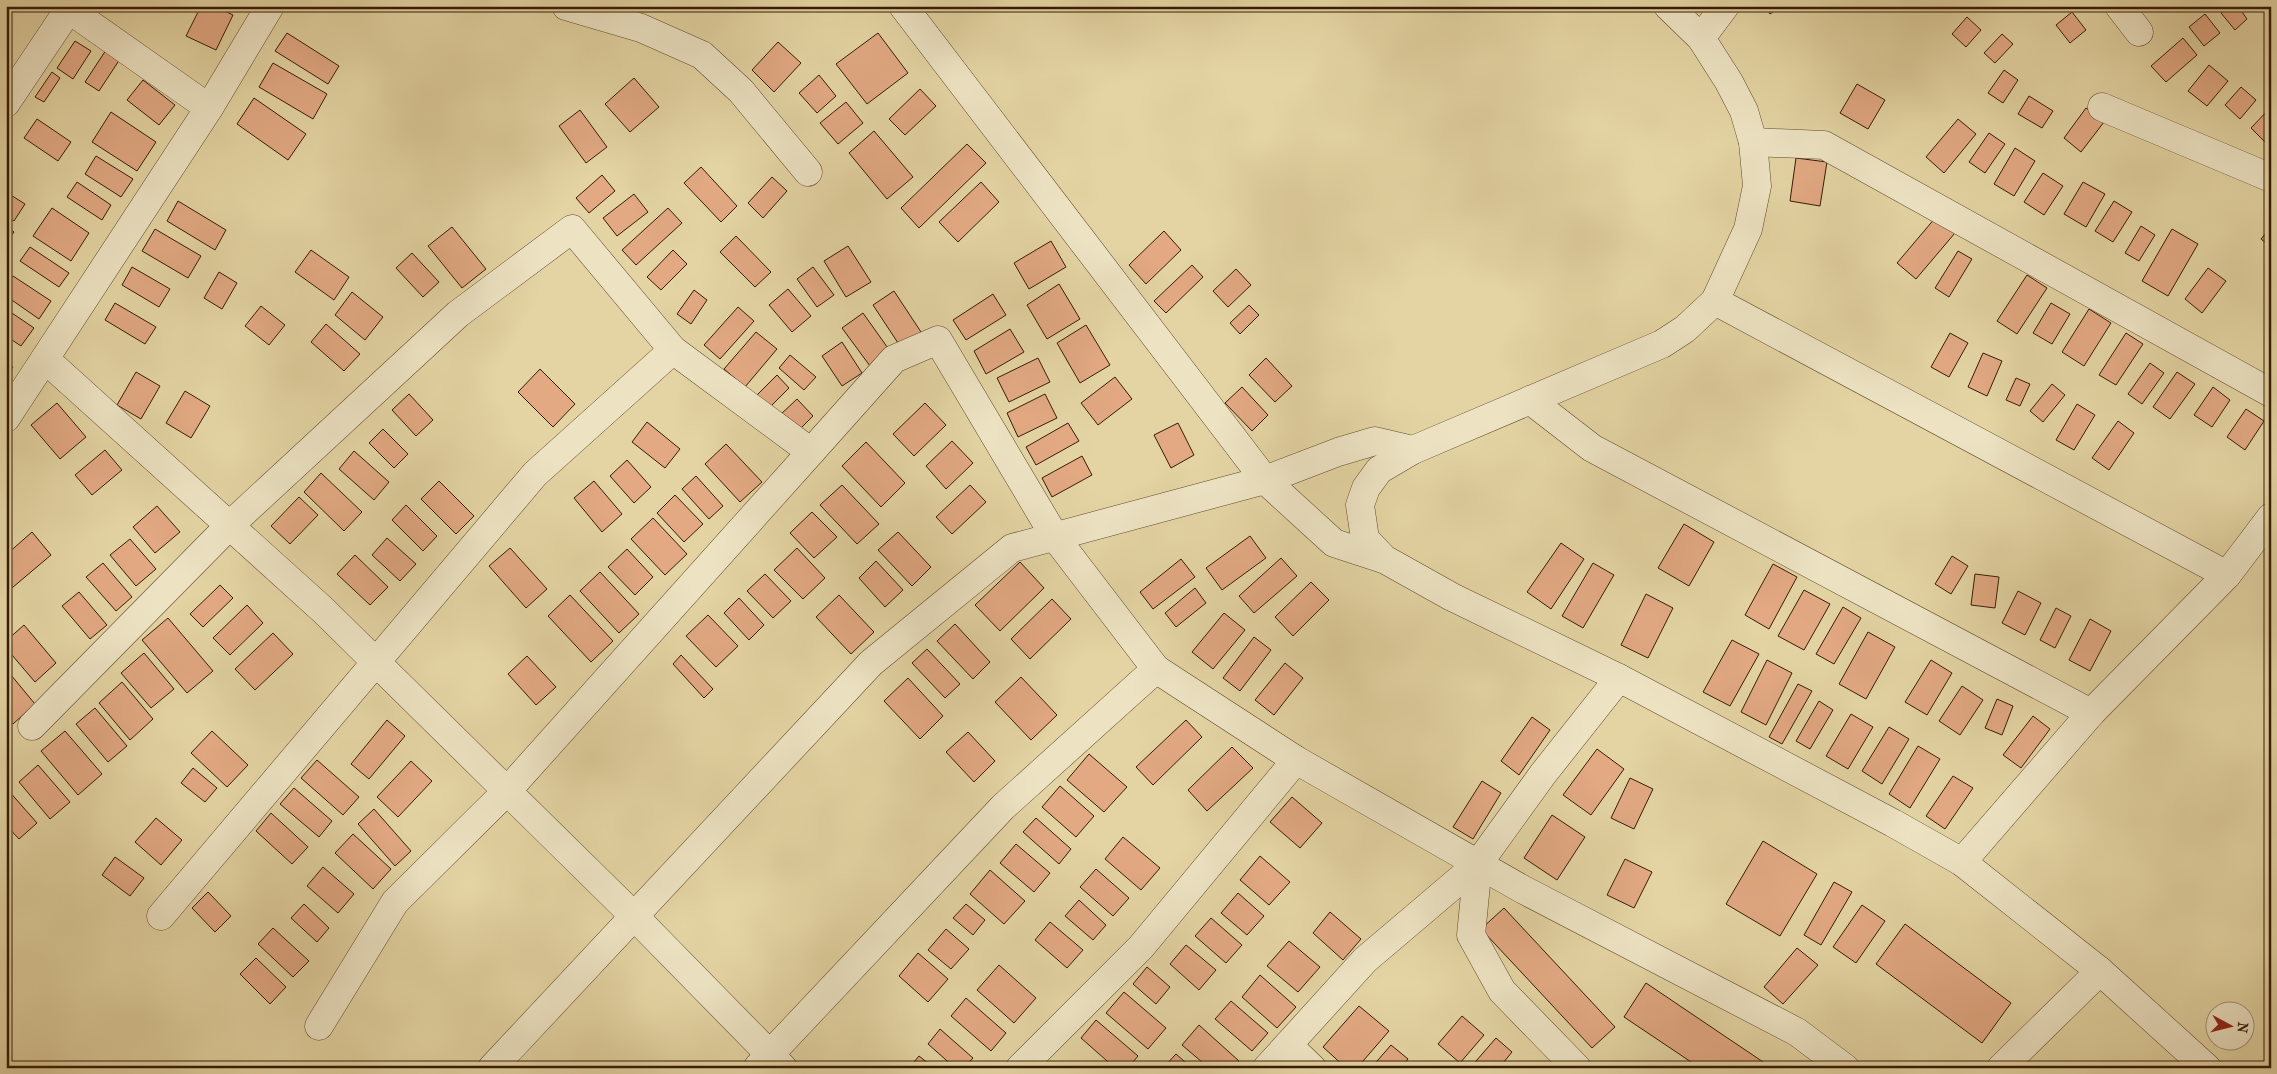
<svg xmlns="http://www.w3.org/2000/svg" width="2277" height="1074" viewBox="0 0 2277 1074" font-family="'IM FELL French Canon',serif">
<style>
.building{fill:#e2a983;stroke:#361c05}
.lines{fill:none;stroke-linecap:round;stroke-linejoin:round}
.minor-casing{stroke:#624a2c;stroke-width:29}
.minor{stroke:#ede3c3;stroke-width:28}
</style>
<rect width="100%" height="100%" fill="#e4d4a3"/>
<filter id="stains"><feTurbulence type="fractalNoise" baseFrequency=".004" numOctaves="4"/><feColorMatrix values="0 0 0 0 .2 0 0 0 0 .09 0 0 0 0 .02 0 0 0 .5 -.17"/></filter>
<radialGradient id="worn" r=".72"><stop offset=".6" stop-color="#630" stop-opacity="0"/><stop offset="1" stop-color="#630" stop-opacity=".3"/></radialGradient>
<g class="building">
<path d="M201 6H214L233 15 216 50 186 36Z"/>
<path d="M1766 6H1782L1770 14Z"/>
<path d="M2229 6H2238L2247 19 2235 30 2221 13Z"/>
<path d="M2072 12 2086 30 2070 43 2056 25Z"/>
<path d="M2205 14 2220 33 2204 46 2189 27Z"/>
<path d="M1967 17 1981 30 1966 47 1952 34Z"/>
<path d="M287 33 339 66 328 84 275 51Z"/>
<path d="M878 33 908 73 867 104 836 64Z"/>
<path d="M2002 34 2013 44 1995 63 1984 53Z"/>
<path d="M2183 38 2197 55 2166 82 2151 66Z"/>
<path d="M75 41 91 51 73 79 57 68Z"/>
<path d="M778 42 801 63 774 92 752 70Z"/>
<path d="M106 50 120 59 99 91 85 82Z"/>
<path d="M273 63 327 94 313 119 259 87Z"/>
<path d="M2209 65 2228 81 2207 106 2188 91Z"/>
<path d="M2004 70 2018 80 2003 103 1988 93Z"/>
<path d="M52 72 60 78 44 102 35 97Z"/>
<path d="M819 75 836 96 817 113 799 93Z"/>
<path d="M634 78 659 107 630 132 605 104Z"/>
<path d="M143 80 175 105 159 125 127 100Z"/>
<path d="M1857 84 1885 100 1868 129 1840 113Z"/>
<path d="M2241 87 2256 100 2240 119 2225 105Z"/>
<path d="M920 89 936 106 905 135 889 119Z"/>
<path d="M2029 96 2053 111 2042 128 2018 114Z"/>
<path d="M254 98 306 134 288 160 237 124Z"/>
<path d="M846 102 863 123 838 144 820 123Z"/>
<path d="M2271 107V146L2270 147 2251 128Z"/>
<path d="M2086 108 2104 122 2081 152 2064 138Z"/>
<path d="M580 110 607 147 586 163 559 126Z"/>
<path d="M111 112 156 142 137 171 92 142Z"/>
<path d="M37 119 71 142 58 161 24 138Z"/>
<path d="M1958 119 1976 134 1944 173 1926 157Z"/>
<path d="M874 131 913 177 887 199 849 153Z"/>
<path d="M1989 133 2005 144 1985 173 1969 162Z"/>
<path d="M967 144 986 163 919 228 901 208Z"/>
<path d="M2015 148 2035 161 2014 196 1994 184Z"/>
<path d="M96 156 133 179 121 197 85 174Z"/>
<path d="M1796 158 1827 162 1820 206 1790 201Z"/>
<path d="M701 167 737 206 721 222 684 183Z"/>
<path d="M2043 173 2063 186 2044 215 2024 202Z"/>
<path d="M602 175 615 191 589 213 576 198Z"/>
<path d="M772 177 787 191 763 218 748 203Z"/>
<path d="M77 182 111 205 102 220 67 197Z"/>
<path d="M981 182 999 202 958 242 939 222Z"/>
<path d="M2083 182 2105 194 2086 227 2064 214Z"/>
<path d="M6 192 25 204 14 221 6 216Z"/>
<path d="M634 194 648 212 617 236 603 218Z"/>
<path d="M178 201 226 230 215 250 167 221Z"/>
<path d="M2114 201 2132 212 2113 242 2095 231Z"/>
<path d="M52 208 89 233 71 261 33 236Z"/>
<path d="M668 208 682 223 636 265 622 250Z"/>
<path d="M1936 217 1955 233 1916 279 1897 263Z"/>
<path d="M2141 226 2155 235 2139 261 2125 253Z"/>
<path d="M6 227 14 232 6 243Z"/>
<path d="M452 227 486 269 462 288 428 246Z"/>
<path d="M2271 227V247L2261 239Z"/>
<path d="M155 229 201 256 188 278 142 251Z"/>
<path d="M2172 229 2198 244 2168 296 2142 281Z"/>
<path d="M1164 231 1181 250 1146 284 1129 265Z"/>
<path d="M736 236 771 272 755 287 720 252Z"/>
<path d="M1051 241 1066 267 1029 289 1014 263Z"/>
<path d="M848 246 871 282 846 297 824 261Z"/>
<path d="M30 247 69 273 59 287 20 261Z"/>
<path d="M311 250 349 277 334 300 295 272Z"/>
<path d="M673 250 687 264 661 290 647 277Z"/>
<path d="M1958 251 1972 259 1949 297 1935 288Z"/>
<path d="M412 253 439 282 423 297 396 268Z"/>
<path d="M1192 265 1203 277 1166 313 1154 301Z"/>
<path d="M132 267 170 289 159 307 122 285Z"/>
<path d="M813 267 834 295 817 307 797 279Z"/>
<path d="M2208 268 2226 281 2202 313 2185 299Z"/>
<path d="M1236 269 1251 285 1228 307 1213 291Z"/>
<path d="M219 272 237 283 222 309 204 298Z"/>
<path d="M2027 275 2047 288 2017 334 1997 321Z"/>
<path d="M13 276 51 301 39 319 6 296V286Z"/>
<path d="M1059 284 1080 319 1047 339 1027 305Z"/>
<path d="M788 289 811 316 792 332 769 305Z"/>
<path d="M694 290 707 300 691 324 677 314Z"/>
<path d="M894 291 923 335 902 349 873 305Z"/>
<path d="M352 292 383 317 365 340 335 315Z"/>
<path d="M993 294 1006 315 966 340 953 320Z"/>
<path d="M115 303 156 327 145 344 105 320Z"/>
<path d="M2051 303 2070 314 2052 344 2033 333Z"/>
<path d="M1249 305 1259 315 1240 334 1230 323Z"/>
<path d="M261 306 285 325 269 345 245 326Z"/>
<path d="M738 307 754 321 720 359 704 345Z"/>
<path d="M6 309 34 328 21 346 6 336Z"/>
<path d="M2089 309 2111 323 2084 366 2062 352Z"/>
<path d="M863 313 890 351 870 366 842 328Z"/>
<path d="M326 324 360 354 344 371 311 342Z"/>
<path d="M1086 325 1110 365 1080 383 1057 343Z"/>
<path d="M1010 329 1024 352 986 374 974 351Z"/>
<path d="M756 332 777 349 745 387 724 369Z"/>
<path d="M1950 333 1968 343 1949 377 1931 367Z"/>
<path d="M2126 333 2143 344 2116 385 2099 375Z"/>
<path d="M842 342 862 373 842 386 822 356Z"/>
<path d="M1983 353 2002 361 1987 396 1968 387Z"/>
<path d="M790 355 816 377 804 390 779 368Z"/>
<path d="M1038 358 1050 382 1009 402 997 378Z"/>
<path d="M1266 358 1292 386 1275 402 1249 375Z"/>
<path d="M6 363 13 367 6 377Z"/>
<path d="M2150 363 2164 373 2142 404 2128 394Z"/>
<path d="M540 369 575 404 553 427 518 392Z"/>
<path d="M136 372 160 386 141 419 117 405Z"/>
<path d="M2177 372 2195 384 2170 419 2153 407Z"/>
<path d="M777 375 789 388 769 408 757 395Z"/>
<path d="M1115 377 1132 399 1098 425 1081 403Z"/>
<path d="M2016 378 2030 384 2020 406 2006 400Z"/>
<path d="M2052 384 2065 395 2043 422 2030 411Z"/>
<path d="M1242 387 1268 415 1252 431 1225 403Z"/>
<path d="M2213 387 2230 400 2212 427 2194 415Z"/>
<path d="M185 391 210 406 191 438 166 423Z"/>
<path d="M409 394 433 420 416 436 392 410Z"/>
<path d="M1045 394 1057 418 1018 437 1007 413Z"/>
<path d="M797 399 813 416 796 433 779 416Z"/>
<path d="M57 403 86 437 60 459 31 425Z"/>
<path d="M925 403 946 425 914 456 893 434Z"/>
<path d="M2077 404 2095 415 2074 450 2056 440Z"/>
<path d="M2246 409 2264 421 2245 450 2227 437Z"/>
<path d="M2118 421 2134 433 2109 470 2092 458Z"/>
<path d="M647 422 680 449 665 468 632 442Z"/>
<path d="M1068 423 1079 441 1036 465 1026 447Z"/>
<path d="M1178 423 1194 455 1171 468 1154 435Z"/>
<path d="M383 429 408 454 394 468 369 443Z"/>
<path d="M952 441 973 463 946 489 926 466Z"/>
<path d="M866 442 905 483 881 507 842 466Z"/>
<path d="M726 444 762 482 740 502 705 464Z"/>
<path d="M105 450 122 470 92 495 75 475Z"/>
<path d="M354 451 389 482 374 500 339 469Z"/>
<path d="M1082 456 1092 475 1052 497 1042 478Z"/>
<path d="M627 460 651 487 634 503 610 476Z"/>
<path d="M321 473 362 512 344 531 304 492Z"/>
<path d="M696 476 723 506 709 519 682 489Z"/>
<path d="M439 481 474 516 456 534 421 499Z"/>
<path d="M594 481 622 514 602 532 574 498Z"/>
<path d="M842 485 879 524 857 544 820 505Z"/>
<path d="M970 485 986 502 952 534 936 517Z"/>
<path d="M675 495 703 524 684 542 657 513Z"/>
<path d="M299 497 318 515 290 544 271 526Z"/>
<path d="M406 505 437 536 423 551 392 520Z"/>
<path d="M157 506 180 532 155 553 133 527Z"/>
<path d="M812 512 837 537 814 558 790 533Z"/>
<path d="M653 518 687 554 665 575 631 539Z"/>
<path d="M1684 524 1714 542 1689 586 1658 568Z"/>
<path d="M32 532 51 555 6 593V555Z"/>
<path d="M898 532 931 567 912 586 878 550Z"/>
<path d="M1250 536 1266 558 1222 590 1206 568Z"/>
<path d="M387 538 416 564 400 581 372 555Z"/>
<path d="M130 539 156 569 136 586 110 555Z"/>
<path d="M1561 543 1584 559 1551 609 1527 592Z"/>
<path d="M510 548 547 589 526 608 489 566Z"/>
<path d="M797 548 825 578 803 599 774 570Z"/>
<path d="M627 549 653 577 635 595 608 567Z"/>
<path d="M355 555 388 587 370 605 337 574Z"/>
<path d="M1952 556 1968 566 1951 594 1935 584Z"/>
<path d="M1281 558 1297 576 1254 613 1239 596Z"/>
<path d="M1181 559 1195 577 1153 609 1140 592Z"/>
<path d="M876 561 903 590 885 607 859 578Z"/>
<path d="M1020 562 1044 588 1000 631 975 605Z"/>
<path d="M103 563 132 597 116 611 86 577Z"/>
<path d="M1593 563 1614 575 1583 628 1562 616Z"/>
<path d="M1773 564 1797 577 1769 629 1745 615Z"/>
<path d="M600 572 639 614 619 633 580 591Z"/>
<path d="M765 574 791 601 773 618 747 591Z"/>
<path d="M1975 574 1999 577 1995 608 1971 605Z"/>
<path d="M1311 582 1329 600 1293 636 1275 617Z"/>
<path d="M220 585 233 598 203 627 190 614Z"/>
<path d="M1195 588 1206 603 1176 627 1165 613Z"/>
<path d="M1804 590 1830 604 1804 650 1778 636Z"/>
<path d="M2018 591 2041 603 2025 635 2002 623Z"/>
<path d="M79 592 107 625 90 639 62 606Z"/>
<path d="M1646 594 1673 608 1648 658 1621 645Z"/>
<path d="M570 595 613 641 591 662 548 616Z"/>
<path d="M839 595 874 632 851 654 816 617Z"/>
<path d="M739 598 764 625 749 640 724 613Z"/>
<path d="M1052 599 1071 619 1030 659 1011 639Z"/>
<path d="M247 605 263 623 230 655 213 638Z"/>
<path d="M1843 607 1861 618 1834 664 1816 654Z"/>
<path d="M2056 608 2071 616 2055 648 2040 640Z"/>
<path d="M1224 613 1245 630 1213 669 1192 652Z"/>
<path d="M708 615 738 646 716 667 686 636Z"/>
<path d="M168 618 213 671 187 693 142 640Z"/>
<path d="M2090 619 2111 631 2090 671 2069 660Z"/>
<path d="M955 624 990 662 973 679 937 641Z"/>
<path d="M24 625 56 663 35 682 6 648V641Z"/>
<path d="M1868 632 1895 647 1866 699 1839 684Z"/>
<path d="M273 633 293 654 255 690 235 669Z"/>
<path d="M1254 637 1271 650 1240 691 1223 678Z"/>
<path d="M1732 640 1759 654 1730 706 1703 692Z"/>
<path d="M927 649 960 684 945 698 912 663Z"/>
<path d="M144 653 174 689 151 708 121 673Z"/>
<path d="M681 655 713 689 704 698 673 664Z"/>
<path d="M527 656 556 687 536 705 508 674Z"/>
<path d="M1767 660 1792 673 1766 725 1741 712Z"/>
<path d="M1931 660 1952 673 1927 715 1905 702Z"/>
<path d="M1285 663 1303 678 1274 715 1255 700Z"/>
<path d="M6 669 35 704 13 724 6 716Z"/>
<path d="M1021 677 1057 715 1031 740 995 702Z"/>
<path d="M908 678 943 716 920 739 884 701Z"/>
<path d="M122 682 153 719 130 740 99 703Z"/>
<path d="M1798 684 1812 691 1782 744 1769 737Z"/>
<path d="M1962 686 1983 700 1960 735 1939 721Z"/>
<path d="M1997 699 2013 706 2002 735 1985 728Z"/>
<path d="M1819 701 1833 710 1810 749 1796 741Z"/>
<path d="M95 708 127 746 108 762 76 724Z"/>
<path d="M1851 714 1873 727 1848 769 1826 756Z"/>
<path d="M2033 716 2050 729 2021 768 2003 755Z"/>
<path d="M1532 717 1550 730 1519 775 1501 761Z"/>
<path d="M387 720 405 736 369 779 351 764Z"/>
<path d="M1186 720 1202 737 1153 785 1136 767Z"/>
<path d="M1889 727 1909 739 1882 784 1862 771Z"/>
<path d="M65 731 102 774 78 795 41 751Z"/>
<path d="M212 731 248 765 227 787 191 753Z"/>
<path d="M968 732 995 761 974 782 946 752Z"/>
<path d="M1918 746 1940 759 1910 808 1889 794Z"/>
<path d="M1232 747 1253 768 1207 811 1188 790Z"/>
<path d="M1597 749 1624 769 1591 815 1563 795Z"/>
<path d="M1089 754 1127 787 1104 812 1067 780Z"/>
<path d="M317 760 359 797 343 815 301 778Z"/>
<path d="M411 761 432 781 398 817 377 797Z"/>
<path d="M38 765 70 802 50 819 19 782Z"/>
<path d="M193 768 217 788 205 802 181 783Z"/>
<path d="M1953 776 1973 788 1945 829 1926 816Z"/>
<path d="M1630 778 1653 789 1634 829 1611 818Z"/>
<path d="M1482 781 1501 793 1473 839 1453 827Z"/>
<path d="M1060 786 1094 816 1076 837 1042 807Z"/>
<path d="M294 788 332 821 319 837 280 804Z"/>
<path d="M8 790 37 823 19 839 6 825V791Z"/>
<path d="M1292 797 1322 823 1300 848 1270 822Z"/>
<path d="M374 809 411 851 395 866 358 824Z"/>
<path d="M271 813 308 847 292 864 256 831Z"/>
<path d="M1552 815 1585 837 1557 880 1524 858Z"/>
<path d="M156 818 182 840 161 865 135 842Z"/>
<path d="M1036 818 1071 849 1059 864 1023 832Z"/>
<path d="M353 834 391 869 373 889 335 853Z"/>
<path d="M1123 837 1160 868 1141 890 1105 859Z"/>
<path d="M1763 841 1817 874 1780 936 1726 904Z"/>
<path d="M1016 844 1050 873 1034 892 1000 863Z"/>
<path d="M1260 856 1290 882 1269 905 1240 880Z"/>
<path d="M115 857 144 878 130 896 102 875Z"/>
<path d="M1625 859 1652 872 1634 908 1607 895Z"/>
<path d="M323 867 354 894 338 913 307 886Z"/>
<path d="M1096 869 1129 898 1113 916 1080 887Z"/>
<path d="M990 870 1025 901 1004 924 970 894Z"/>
<path d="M1834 882 1852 892 1821 945 1804 935Z"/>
<path d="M208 892 231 916 215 932 192 908Z"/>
<path d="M1238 893 1264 916 1247 935 1221 913Z"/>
<path d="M1079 900 1106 925 1093 940 1065 916Z"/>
<path d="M304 904 329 928 317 942 291 918Z"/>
<path d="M966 904 985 920 973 935 953 918Z"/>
<path d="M1862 905 1885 921 1856 963 1833 947Z"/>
<path d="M1504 908 1615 1027 1592 1048 1481 929Z"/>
<path d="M1330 912 1361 939 1343 960 1313 933Z"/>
<path d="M1211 918 1242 945 1226 963 1195 936Z"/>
<path d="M1050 922 1083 950 1067 968 1035 940Z"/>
<path d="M1905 924 2011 1003 1982 1043 1876 964Z"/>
<path d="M273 928 309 961 293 977 258 944Z"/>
<path d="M946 929 969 949 951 969 928 950Z"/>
<path d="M1289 941 1320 967 1298 992 1267 966Z"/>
<path d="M1186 945 1216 970 1199 990 1170 964Z"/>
<path d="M1797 948 1818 965 1783 1004 1764 987Z"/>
<path d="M918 953 948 979 928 1002 899 976Z"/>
<path d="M256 958 286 987 270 1004 240 974Z"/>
<path d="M999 965 1036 998 1014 1023 977 990Z"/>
<path d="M1147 967 1170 987 1156 1004 1133 984Z"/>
<path d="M1260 975 1296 1007 1277 1028 1242 997Z"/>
<path d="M1646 983 1772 1068H1700L1624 1017Z"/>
<path d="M1124 992 1166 1028 1148 1049 1106 1013Z"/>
<path d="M966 998 1006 1033 991 1051 951 1016Z"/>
<path d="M1231 1001 1268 1033 1252 1051 1215 1019Z"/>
<path d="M1359 1006 1389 1031 1357 1068H1346L1323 1047Z"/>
<path d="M1462 1016 1484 1035 1460 1063 1438 1044Z"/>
<path d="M1096 1020 1138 1056 1128 1068H1115L1081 1038Z"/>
<path d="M1199 1025 1239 1061 1233 1068H1209L1182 1045Z"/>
<path d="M940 1029 973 1058 964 1068H955L928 1044Z"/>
<path d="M1496 1038 1512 1052 1499 1068H1470Z"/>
<path d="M1391 1045 1408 1059 1401 1068H1371Z"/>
<path d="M1176 1054 1192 1068H1163Z"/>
<path d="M919 1056 934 1068H909Z"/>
</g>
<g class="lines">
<defs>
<g id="minor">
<path d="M64 6 209 108"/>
<path d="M566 6 641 28 702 55 741 91 808 172"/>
<path d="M903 6 1265 480 1334 543 1383 559"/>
<path d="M1668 6 1701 38 1729 82 1744 111 1753 142 1757 186 1748 229 1715 301 1685 329 1662 344 1413 450 1379 470 1366 488 1360 505 1365 539 1384 559 1452 597 1619 678 1893 823 1962 862 2100 971 2207 1068"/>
<path d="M2119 6 2139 32"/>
<path d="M1701 38 1725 6"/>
<path d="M6 103 71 6"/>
<path d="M2102 107 2271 178"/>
<path d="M1753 142 1824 145 2271 393"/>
<path d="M1715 301 2227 575"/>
<path d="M45 359 323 610 634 916 783 1068"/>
<path d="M1530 400 1592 448 2091 713"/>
<path d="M6 418 209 108 270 6"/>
<path d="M32 726 230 525 458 314 572 229 673 350 811 452 894 359 938 340 1055 537 1156 669 1296 760 1522 889 1797 1032 1845 1068"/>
<path d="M1962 862 2091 713 2227 575 2271 517"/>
<path d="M161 916 535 474 673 350"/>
<path d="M319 1026 395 902 507 791 811 452"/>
<path d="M1288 1045 1312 1068"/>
<path d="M758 1067 1003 807 1156 669"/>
<path d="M492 1068 871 663 1012 548 1265 480 1338 452 1375 441 1413 450"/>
<path d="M1020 1068 1141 947 1296 760"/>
<path d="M1267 1068 1365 960 1478 864"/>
<path d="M1577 1068 1502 991 1471 935 1478 864 1543 774 1619 678"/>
<path d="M2001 1068 2100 971"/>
</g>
</defs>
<use href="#minor" class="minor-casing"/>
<use href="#minor" class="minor"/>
</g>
<rect width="2277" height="1074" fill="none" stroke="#e4d4a3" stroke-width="25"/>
<rect x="8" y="8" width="2262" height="1059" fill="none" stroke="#361c05" stroke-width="2.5"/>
<rect x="12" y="12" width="2252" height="1049" fill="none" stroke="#361c05"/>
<g transform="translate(2230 1026) rotate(97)"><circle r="24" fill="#ede3c3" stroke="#a49377"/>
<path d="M0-4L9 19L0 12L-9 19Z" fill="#8f2418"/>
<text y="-8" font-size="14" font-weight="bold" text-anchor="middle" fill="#361c05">N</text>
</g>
<rect width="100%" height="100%" filter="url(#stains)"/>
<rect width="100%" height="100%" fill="url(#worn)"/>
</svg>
